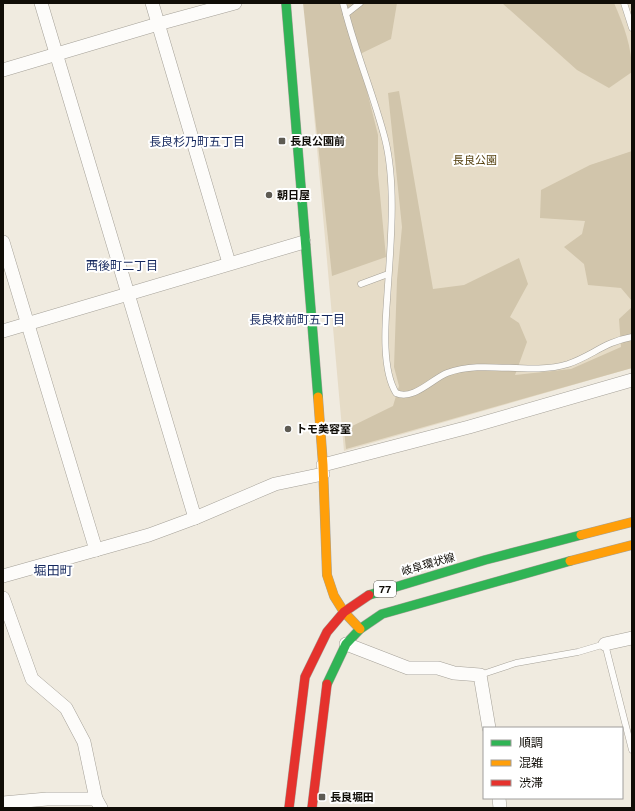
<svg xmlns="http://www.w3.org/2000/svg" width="635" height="811" viewBox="0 0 635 811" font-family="'Public Sans','Noto Sans JP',sans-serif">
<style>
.green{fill:#e6dcc7}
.forest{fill:#d1c5ab}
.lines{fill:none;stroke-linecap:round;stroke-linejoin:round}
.lane-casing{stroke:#a5a198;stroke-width:7}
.street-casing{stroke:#a5a198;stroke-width:14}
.fast-casing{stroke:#a5a198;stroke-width:10}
.slow-casing{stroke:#a5a198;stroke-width:10}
.jam-casing{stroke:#a5a198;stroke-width:10}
.lane{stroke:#fdfcfa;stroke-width:6}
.street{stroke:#fdfcfa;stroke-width:13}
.fast{stroke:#30b455;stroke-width:9}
.slow{stroke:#ff9f0a;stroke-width:9}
.jam{stroke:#e5322d;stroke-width:9}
.poi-dot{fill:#5e5b53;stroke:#fff;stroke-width:1.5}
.labels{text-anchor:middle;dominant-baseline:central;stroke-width:4;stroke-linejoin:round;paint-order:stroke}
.shield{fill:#fff;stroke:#585651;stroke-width:1}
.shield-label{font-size:10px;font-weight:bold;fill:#100d07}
.poi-label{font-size:11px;font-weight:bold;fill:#100d07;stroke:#fff;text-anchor:start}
.park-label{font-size:11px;fill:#564211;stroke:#fff}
.street-label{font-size:11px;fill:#100d07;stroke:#fff}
.neighbourhood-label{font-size:12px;fill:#14275d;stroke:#fff}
.quarter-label{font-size:13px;fill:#14275d;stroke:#fff}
</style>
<rect width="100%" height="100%" fill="#f0ebe0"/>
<path class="green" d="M304 3H632V368L344 451Z"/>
<g class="forest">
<path d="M303 3H397L391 39 358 55 378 135V174L386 257 332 276Z"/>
<path d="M502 3H614C624 26 632 47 632 72L609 88 577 70Z"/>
<path d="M399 91 433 289 464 285 519 258 528 284 510 317 519 323 527 342 515 375 571 369 621 347 619 319 632 307V368L346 449 344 430 393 406 399 386 394 367 397 280 402 227 388 93Z"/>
<path d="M632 151V301L621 288 588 285 584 264 564 247 582 234 585 221 540 218 541 190 590 165Z"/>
</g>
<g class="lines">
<defs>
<g id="lane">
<path d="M343 3 346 14"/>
<path d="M360 3 346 14C357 56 374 96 385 139 397 186 390 252 387 300 385 326 382 370 396 393 413 401 432 379 447 373 484 359 529 376 568 364 592 356 604 342 632 337"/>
<path d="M624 3 632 28"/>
<path d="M361 284 388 274"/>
<path d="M480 675 516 663 578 652 605 644 632 750"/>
</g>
<g id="street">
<path d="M41 3 195 518"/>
<path d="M152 3 229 263"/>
<path d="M3 70 158 24 235 3"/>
<path d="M3 242 96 550"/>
<path d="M3 331 304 242"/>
<path d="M323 465 469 427 632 380"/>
<path d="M3 576 149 535 195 518 275 484 323 474"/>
<path d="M3 598 32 679 66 708 84 742 96 799 101 808"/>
<path d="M346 644 408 668H438L454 673 480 675 489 728"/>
<path d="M605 644 632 638"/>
<path d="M499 798 500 808"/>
<path d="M3 803 47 799H96"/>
</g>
<g id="fast">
<path d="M286 3 318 397"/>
<path d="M369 595 485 560 581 535"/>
<path d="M327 684 346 644 360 629 382 614 570 561"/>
</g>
<g id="slow">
<path d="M318 397 323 465 327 575 334 596 344 612 360 629"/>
<path d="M581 535 632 522"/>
<path d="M570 561 632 545"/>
</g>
<g id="jam">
<path d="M289 808 305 677 327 632 344 612 369 595"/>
<path d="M312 808 327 684"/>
</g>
</defs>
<use href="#lane" class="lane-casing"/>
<use href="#street" class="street-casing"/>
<use href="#fast" class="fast-casing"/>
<use href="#slow" class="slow-casing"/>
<use href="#jam" class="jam-casing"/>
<use href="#lane" class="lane"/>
<use href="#street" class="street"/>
<use href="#fast" class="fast"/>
<use href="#slow" class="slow"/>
<use href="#jam" class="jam"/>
</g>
<g class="poi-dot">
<rect x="278" y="137" width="8" height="8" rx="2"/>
<circle cx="269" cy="195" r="4"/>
<circle cx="288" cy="429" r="4"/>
<rect x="318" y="793" width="8" height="8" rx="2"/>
</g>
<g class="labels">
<rect class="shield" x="374" y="581" width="22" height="16" rx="3"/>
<g class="shield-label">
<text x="385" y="589">77</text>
</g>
<g class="poi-label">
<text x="290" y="141">長良公園前</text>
<text x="277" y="195">朝日屋</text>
<text x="296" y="429">トモ美容室</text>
<text x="330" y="797">長良堀田</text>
</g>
<g class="park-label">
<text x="475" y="160">長良公園</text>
</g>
<g class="street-label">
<text transform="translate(428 564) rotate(-16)">岐阜環状線</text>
</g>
<g class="neighbourhood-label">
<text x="197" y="142">長良杉乃町五丁目</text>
<text x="122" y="266">西後町二丁目</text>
<text x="297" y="320">長良校前町五丁目</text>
</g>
<g class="quarter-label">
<text x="53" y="570">堀田町</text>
</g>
</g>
<rect width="635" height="811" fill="none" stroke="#100d07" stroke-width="8"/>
<rect x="483" y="727" width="140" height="72" fill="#ffffff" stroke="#9f9e9c"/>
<rect x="491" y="740" width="20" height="6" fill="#30b455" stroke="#9f9e9c"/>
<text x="519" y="747" font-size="12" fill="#100d07">順調</text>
<rect x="491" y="760" width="20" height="6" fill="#ff9f0a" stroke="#9f9e9c"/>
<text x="519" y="767" font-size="12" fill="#100d07">混雑</text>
<rect x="491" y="780" width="20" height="6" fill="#e5322d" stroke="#9f9e9c"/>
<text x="519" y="787" font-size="12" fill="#100d07">渋滞</text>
</svg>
